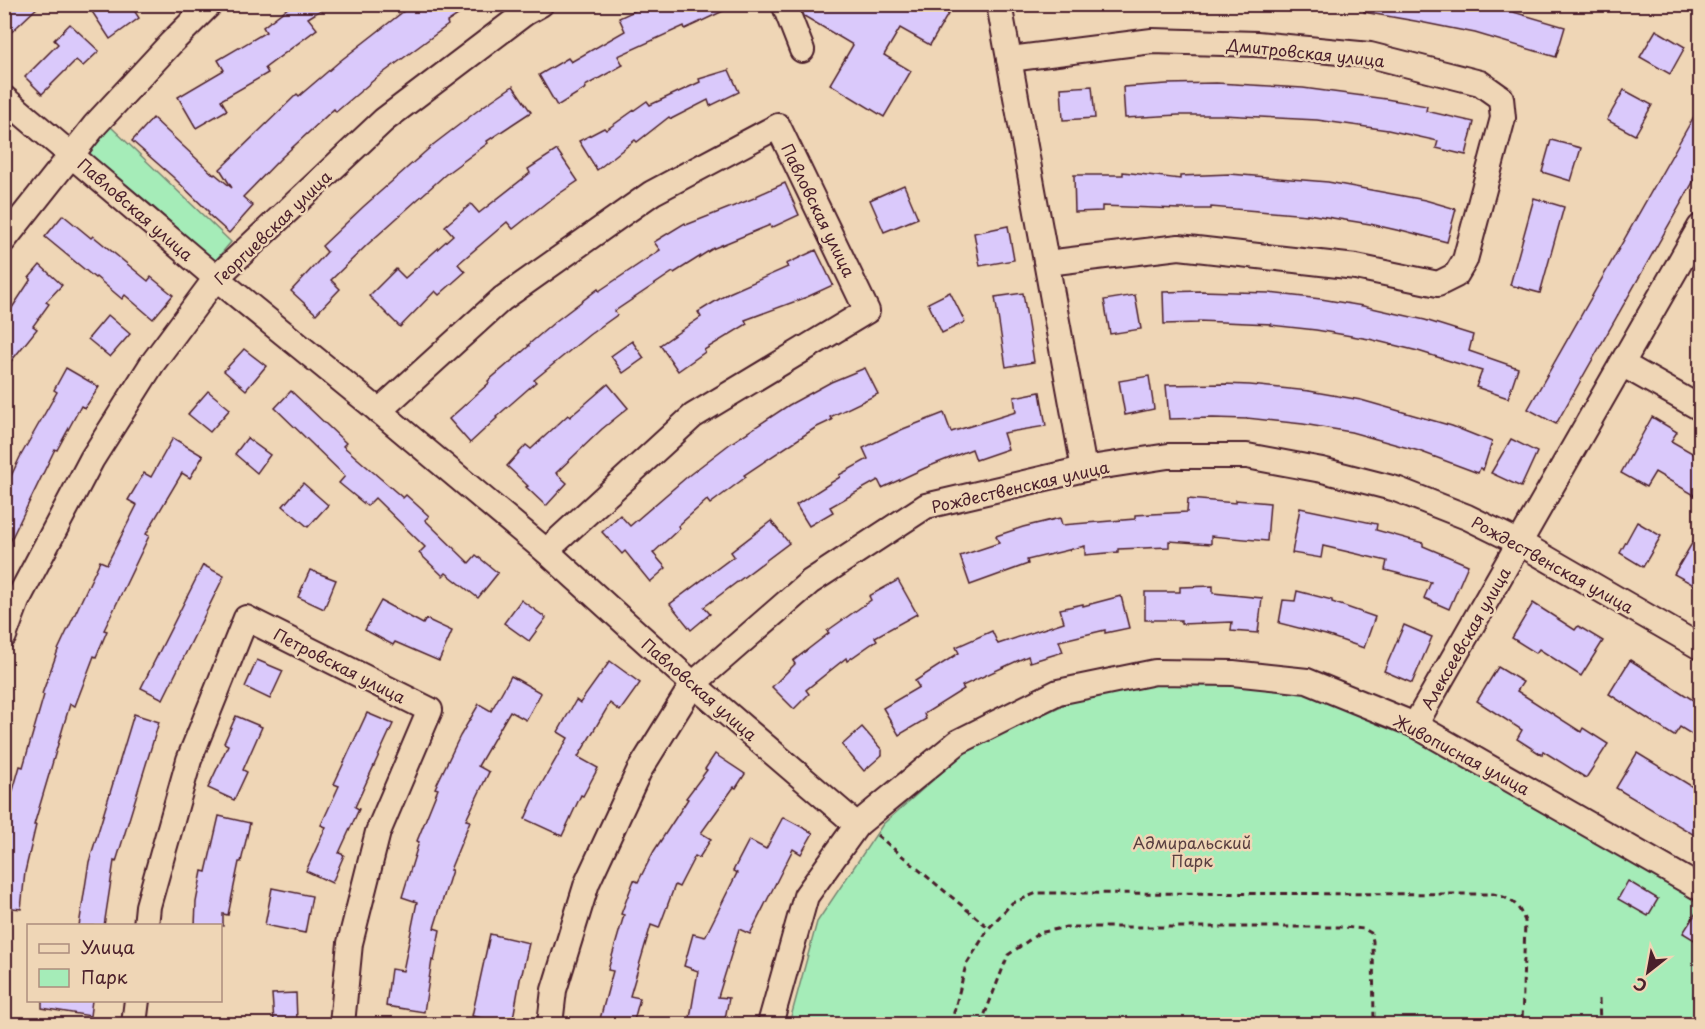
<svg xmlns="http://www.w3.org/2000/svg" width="1705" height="1029" viewBox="0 0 1705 1029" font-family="'Playpen Sans',sans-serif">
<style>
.green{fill:#a5ecb8;stroke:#788672;stroke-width:1.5}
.building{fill:#dac9fb;stroke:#4a1f2b;stroke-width:1.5}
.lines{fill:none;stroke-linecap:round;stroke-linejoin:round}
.minor-casing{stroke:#4a1f2b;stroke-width:28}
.path{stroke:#4a1f2b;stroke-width:3;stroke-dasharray:6 4.5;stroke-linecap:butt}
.minor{stroke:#efd6b6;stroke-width:24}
.labels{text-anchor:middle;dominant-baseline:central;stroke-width:5;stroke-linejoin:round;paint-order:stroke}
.street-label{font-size:16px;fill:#4a1f2b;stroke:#efd6b6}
.park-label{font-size:16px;fill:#583e40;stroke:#efd6b6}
</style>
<rect width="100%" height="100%" fill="#efd6b6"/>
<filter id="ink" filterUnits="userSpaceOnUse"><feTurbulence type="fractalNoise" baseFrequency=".0167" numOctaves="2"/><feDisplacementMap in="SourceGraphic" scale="12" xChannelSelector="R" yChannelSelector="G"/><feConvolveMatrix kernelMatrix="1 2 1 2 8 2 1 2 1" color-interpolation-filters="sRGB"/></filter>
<g filter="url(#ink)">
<g class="green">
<path d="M110 126 231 242 215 261 150 204 88 153Z"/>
<path d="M1168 676 1287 684 1404 725 1592 835 1700 904V1024H789L817 922 883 824 973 745 1084 696Z"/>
</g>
<g class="building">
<path d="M4 4H41L4 39Z"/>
<path d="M87 4H130L139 18 110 39Z"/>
<path d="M293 4H331L308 18 317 29 265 68 268 73 221 100 227 110 196 128 178 97 224 70 218 60 266 32 263 27Z"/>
<path d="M413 4H475L447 22 448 25 375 79 336 112 334 109 281 158 243 197 253 206 229 233 208 214 209 212 173 177 132 141 153 118 214 175 215 174 232 188 220 169 297 94 299 96 340 61Z"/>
<path d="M649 4H738L685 29 684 26 618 56 623 65 585 86 586 88 557 106 539 75 568 58 571 62 625 31 619 18Z"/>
<path d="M800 4H954L930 45 900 28 884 55 911 71 884 117 830 84 853 45 804 16Z"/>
<path d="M1364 4H1486L1565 27 1556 57 1475 33 1415 21 1364 12Z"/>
<path d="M70 24 99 51 83 66 76 60 42 94 25 77 58 44 54 40Z"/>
<path d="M1656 30 1685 47 1670 74 1640 57Z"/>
<path d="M729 70 739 92 710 106 708 100 671 119 669 117 637 142 635 140 597 170 579 141 604 128 606 130 647 101 650 105 700 82 699 79Z"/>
<path d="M1216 83 1303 88 1386 99 1427 106 1426 111 1474 122 1466 155 1436 148 1438 141 1388 130 1317 120 1223 115H1178L1125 118 1123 87 1167 84Z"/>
<path d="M513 86 531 112 487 141 488 143 446 174 368 244 331 280 340 289 316 314 291 291 327 252 322 246 363 207 434 144 485 105Z"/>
<path d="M1092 86 1095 118 1063 120 1061 88Z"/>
<path d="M1624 90 1652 105 1635 135 1607 120Z"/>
<path d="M1701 104V168L1556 424 1528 409Z"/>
<path d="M1551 140 1581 148 1571 181 1542 172Z"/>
<path d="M557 150 578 181 547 202 513 229 507 222 458 264 465 272 439 295 435 291 400 327 369 296 396 269 405 278 453 235 445 226 471 204 479 213 530 173 528 169Z"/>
<path d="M1123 172 1180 179V176L1230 174 1328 182 1425 200 1456 209 1447 242 1401 230V231L1370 224 1307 214V215L1211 207V209H1180L1102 206V211L1075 212 1074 175H1123Z"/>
<path d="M785 183 799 215 771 228 770 225 712 249 674 273 673 272 615 311 617 315 589 335 534 380 536 382 496 417 497 418 470 443 449 419 489 383 488 381 529 346 528 345 556 321 598 289 599 291 660 250 654 242 685 223 686 225 757 197 756 196Z"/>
<path d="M904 185 918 218 884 232 870 200Z"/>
<path d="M1534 198 1564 207 1540 293 1510 285Z"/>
<path d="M63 215 91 238 93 236 148 281 151 277 173 295 153 319 125 295 122 299 96 277 95 278 45 237Z"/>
<path d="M1008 226 1014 260 980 266 974 233Z"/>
<path d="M816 250 833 285 807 297 745 320 747 324 704 350 705 352 678 371 660 345 701 317 698 312 729 293 788 267 786 264Z"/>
<path d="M40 265 62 285 46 302 49 304 33 326 37 329 4 370V320L31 279 29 278Z"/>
<path d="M1201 291 1269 293 1321 299 1363 306 1425 320 1473 335 1469 351 1518 368 1508 398 1476 387 1482 371 1418 351 1369 339 1316 330 1270 325 1271 324 1198 321V323L1164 324 1163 292Z"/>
<path d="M950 292 965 322 942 333 928 303Z"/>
<path d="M1023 293 1034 362 1006 367 995 297Z"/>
<path d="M1135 295 1141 329 1110 334 1104 300Z"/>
<path d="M108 315 130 334 110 357 88 339Z"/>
<path d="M632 341 644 358 623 373 611 356Z"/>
<path d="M244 349 266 366 246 390 224 371Z"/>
<path d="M66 368 99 387 85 408 81 406 57 450 55 449 4 554V491L20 457 57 392 54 390Z"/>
<path d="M865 368 878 394 830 417 832 420 815 428 744 475 746 477 710 504 707 500 678 526 680 528 653 553 666 568 650 582 625 551 622 554 602 532 620 515 630 526 688 476 731 443 789 405 831 382Z"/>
<path d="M1149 376 1154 409 1125 415 1119 381Z"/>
<path d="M608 384 628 408 602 429 556 473 567 483 546 506 526 487 528 486 507 466 526 445 531 449 568 415 570 417Z"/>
<path d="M1224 384 1250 385 1309 391 1361 400 1452 426 1492 442 1483 470 1480 468 1478 473 1419 451 1351 432 1303 424 1247 418V419L1213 418 1169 419 1166 385Z"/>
<path d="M208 391 230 409 210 432 188 414Z"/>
<path d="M291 391 346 443 343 446 403 498 406 495 429 516 425 520 469 563 476 555 498 573 478 598 446 573 443 576 419 553 425 547 375 498 367 506 339 483 345 476 275 408Z"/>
<path d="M1040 392 1046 426 1003 433 1008 449 976 460 972 449 925 468 882 488 878 480 830 507 833 512 809 526 796 505 840 477 839 475 868 459 863 448 903 429 944 413 951 432 1016 412 1014 397Z"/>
<path d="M1652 417 1677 432 1671 441 1701 458V499L1655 472 1646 487 1621 473Z"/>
<path d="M173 438 203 456 190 478 182 473 146 534 149 536 104 630 107 631 96 657 94 656 75 706 70 704 34 825H36L25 872 21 909 4 907V822L20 766 23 767 44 695 42 694 58 650 100 561 107 564 137 505 128 500 144 473 151 477Z"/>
<path d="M247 438 270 455 257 473 235 454Z"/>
<path d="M1511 439 1537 452 1521 487 1491 473Z"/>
<path d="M303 483 328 505 308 527 283 506Z"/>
<path d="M1188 499 1236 503V500L1270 503 1267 541 1211 536V544L1169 541V547L1118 549V552L1085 555V546L1027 560 1028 564 970 585 960 556 999 543 996 536 1023 527 1060 518 1062 525 1135 519V515L1187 512Z"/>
<path d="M1300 508 1377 524 1376 530 1423 543V546L1468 565 1449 609 1424 598 1431 582 1385 570 1387 561 1323 546 1321 558 1292 553Z"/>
<path d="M771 521 789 543 704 607 710 614 691 630 670 604 734 556 731 552Z"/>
<path d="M1637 522 1661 536 1643 567 1620 553Z"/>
<path d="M1701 528V589L1674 574Z"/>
<path d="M203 565 224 576 163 699 141 688Z"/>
<path d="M310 570 336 580 324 609 298 597Z"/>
<path d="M898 580 917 614 875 637 877 640 847 661 846 658 806 690 809 694 794 709 772 687 795 664 793 661 829 633 827 631 871 600 869 596Z"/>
<path d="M1213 586V593L1262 598 1258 633 1231 631 1232 622 1181 624V620H1145V592H1180V587Z"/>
<path d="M1297 591 1332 600V602L1375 617 1364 648 1326 635 1279 623 1283 600 1295 601Z"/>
<path d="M1121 596 1129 628 1105 633V630L1059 641 1063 652 1030 662 1028 656 962 686 964 689 924 714 926 719 899 735 883 708 919 687 915 681 959 653 956 647 992 631 998 644 1064 622 1060 609 1083 604V606Z"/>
<path d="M521 600 546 618 529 641 504 623Z"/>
<path d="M381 601 423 624 426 619 452 631 439 661 395 642 393 645 365 630Z"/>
<path d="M1533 603 1575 630 1578 626 1603 641 1581 676 1539 649 1536 653 1512 638Z"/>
<path d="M1404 625 1432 637 1412 683 1384 671Z"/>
<path d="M257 660 283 671 270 699 245 687Z"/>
<path d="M1630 660 1701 705V740L1680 727 1674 736 1609 694Z"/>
<path d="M610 661 640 683 620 711 610 703 578 757 598 768 583 796 581 795 562 836 525 819 538 790 568 738 558 732 576 700 580 703Z"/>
<path d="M1498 667 1523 682 1517 691 1581 732 1583 728 1608 744 1586 778 1543 751 1542 755 1517 739 1522 730 1477 701Z"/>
<path d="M511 676 541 693 526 720 510 711 478 766 489 772 466 820 470 821 450 870H452L434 928 440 930 434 961 432 960 424 1012 386 1006 391 969 403 971 417 902 402 897 419 842 417 841 438 789 435 788 460 736 479 704 491 711Z"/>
<path d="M367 713 393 724 355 807 359 809 339 853 344 855 332 883 306 871 326 827 321 825 339 786 334 784Z"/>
<path d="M134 714 159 722 116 862 114 861 104 926H79L89 862Z"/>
<path d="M236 716 262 727 243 770 247 772 234 800 208 788 228 745 224 743Z"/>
<path d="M862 727 882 750V755L864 771 842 745Z"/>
<path d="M1637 753 1701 792V839L1616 788Z"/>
<path d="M715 754 745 774 736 788 734 787 701 833 711 839 699 858 695 856 679 887 675 885 659 928 651 925 630 996 640 998 633 1024H620L600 1019 613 971 608 970 624 915 621 914 634 880 638 882 654 851 688 799 686 798 707 770 705 769Z"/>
<path d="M219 816 250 823 241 862H239L228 915 223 914V926H195L196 902 202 871 206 872Z"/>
<path d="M783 817 813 833 801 854 793 849 750 934 739 929 718 997 729 998 724 1024H689L698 971 684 966 693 934 705 937 737 873 733 871 749 840 766 849Z"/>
<path d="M1628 881 1658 899 1648 916 1618 899Z"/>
<path d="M272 888 312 896 305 933 265 925Z"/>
<path d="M1701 905V944L1683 933Z"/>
<path d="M490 934 529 943 522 974H521L512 1024 472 1016Z"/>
<path d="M296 993 297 1021 274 1022 272 994Z"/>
<path d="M42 1000H92L90 1016 42 1008Z"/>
</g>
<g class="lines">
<defs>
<g id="minor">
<path d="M784 4 802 50"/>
<path d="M999 4 1084 469"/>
<path d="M1009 59 1152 41 1257 44 1370 55 1480 83 1501 98 1503 118 1465 260 1456 275 1438 284 1356 267 1179 247 1047 263"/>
<path d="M4 98 216 278 379 411 546 551 693 684 857 825"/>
<path d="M4 240 95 125 171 43 210 4"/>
<path d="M1622 364 1700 408"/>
<path d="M379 411 502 299 652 193 778 126 867 311 693 416 546 551"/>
<path d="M4 636 17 601 92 459 152 364 216 278 384 120 525 13 541 4"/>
<path d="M1415 725 1700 227"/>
<path d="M146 926 148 906 189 760 246 618 430 710 378 832 350 943 342 1024"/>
<path d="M134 1024 137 1000"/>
<path d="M550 1024 554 990 587 883 639 771 693 684 810 582 926 506 1084 469 1168 456H1247L1322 470 1396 489 1467 517 1520 543 1700 647"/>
<path d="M770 1024 806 896 857 825 958 742 1058 692 1155 672 1233 673 1307 681 1415 725 1700 888"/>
</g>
</defs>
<use href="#minor" class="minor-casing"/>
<g class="path">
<path d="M877 835 989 928"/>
<path d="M1599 999 1600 1024"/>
<path d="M951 1024 966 965 989 928 1012 903 1037 893 1493 894C1513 899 1517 903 1525 921L1522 1024"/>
<path d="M981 1024 1008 955 1039 933 1066 927H1343L1364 929 1371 933 1373 941 1374 1024"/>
</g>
<use href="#minor" class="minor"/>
</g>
</g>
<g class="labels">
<g class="street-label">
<text transform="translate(1306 52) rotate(6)">Дмитровская улица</text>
<text transform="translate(136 209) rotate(41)">Павловская улица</text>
<text transform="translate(819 210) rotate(64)">Павловская улица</text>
<text transform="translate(272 227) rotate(-44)">Георгиевская улица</text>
<text transform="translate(1020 486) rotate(-13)">Рождественская улица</text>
<text transform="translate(1553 564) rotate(29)">Рождественская улица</text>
<text transform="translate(1465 638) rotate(-60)">Алексеевская улица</text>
<text transform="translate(340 665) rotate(27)">Петровская улица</text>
<text transform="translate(700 689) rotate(41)">Павловская улица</text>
<text transform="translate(1462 754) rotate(28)">Живописная улица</text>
</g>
<g class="park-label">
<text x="1192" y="842">Адмиральский<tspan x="1192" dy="18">Парк</tspan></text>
</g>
</g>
<rect width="1705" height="1029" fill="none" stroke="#efd6b6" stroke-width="24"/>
<rect x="12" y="12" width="1681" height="1005" fill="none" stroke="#4a1f2b" stroke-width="2" filter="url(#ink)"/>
<rect x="27" y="924" width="195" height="78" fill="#efd6b6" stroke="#ad8d7e" stroke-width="1.5"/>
<rect x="39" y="944" width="30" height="9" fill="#efd6b6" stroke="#ad8d7e" stroke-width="1.5"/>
<text x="81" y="954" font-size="18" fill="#4a1f2b">Улица</text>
<rect x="39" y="969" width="30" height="18" fill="#a5ecb8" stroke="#ad8d7e" stroke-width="1.5"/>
<text x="81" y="984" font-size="18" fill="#4a1f2b">Парк</text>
<g transform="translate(1648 972) rotate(211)" stroke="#efd6b6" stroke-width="4.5" paint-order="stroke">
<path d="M0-4.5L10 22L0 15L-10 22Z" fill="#4a1f2b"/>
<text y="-9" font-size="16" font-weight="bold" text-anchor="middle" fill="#4a1f2b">С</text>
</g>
</svg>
